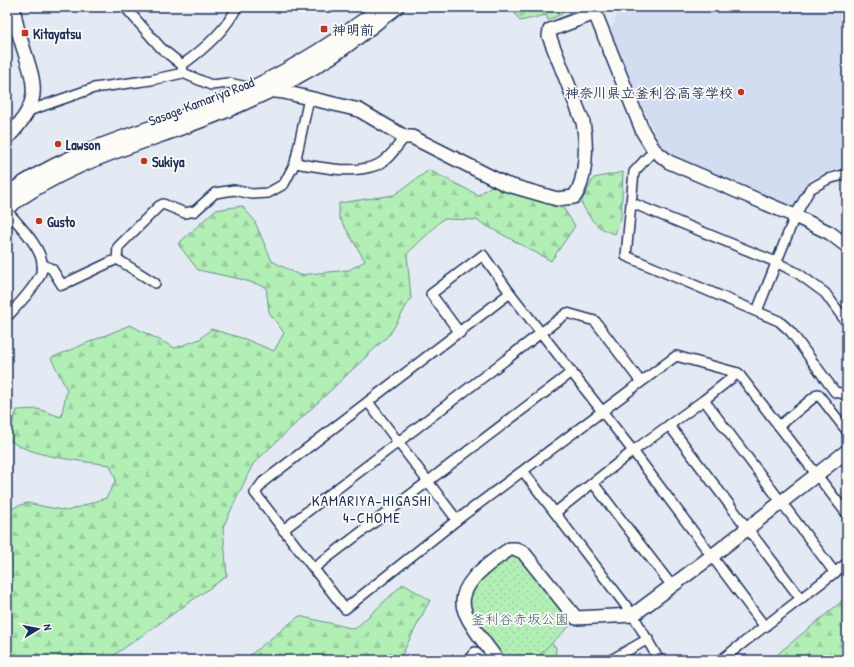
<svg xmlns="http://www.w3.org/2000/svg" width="854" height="667" viewBox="0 0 854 667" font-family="'Patrick Hand','Klee One',sans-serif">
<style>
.built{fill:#d3ddf2}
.forest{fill:url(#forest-firs);stroke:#668f8a}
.park{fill:url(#park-dots);stroke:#668f8a}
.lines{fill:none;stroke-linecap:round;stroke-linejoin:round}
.street-casing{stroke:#1b2f5e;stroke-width:12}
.secondary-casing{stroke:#1b2f5e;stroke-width:16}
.street{stroke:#fdfcf7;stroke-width:9}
.secondary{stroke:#fdfcf7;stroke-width:13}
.poi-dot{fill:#c8321e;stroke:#fdfcf7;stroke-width:1.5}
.labels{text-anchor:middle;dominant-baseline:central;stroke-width:3.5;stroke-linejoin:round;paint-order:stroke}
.poi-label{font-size:14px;font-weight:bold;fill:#1b2f5e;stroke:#fdfcf7;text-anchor:start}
.street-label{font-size:14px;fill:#1b2f5e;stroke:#fdfcf7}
.park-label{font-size:14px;fill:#415f74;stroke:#fdfcf7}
.neighbourhood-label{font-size:15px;letter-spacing:1px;fill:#1b2f5e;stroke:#fdfcf7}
</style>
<defs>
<pattern id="forest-firs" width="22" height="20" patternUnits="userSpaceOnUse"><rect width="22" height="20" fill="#b2efb5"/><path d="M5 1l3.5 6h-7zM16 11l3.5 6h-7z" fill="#98cd9e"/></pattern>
<pattern id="park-dots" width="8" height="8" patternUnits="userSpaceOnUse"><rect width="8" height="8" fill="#b2efb5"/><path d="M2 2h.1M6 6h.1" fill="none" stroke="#98cd9e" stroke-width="1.8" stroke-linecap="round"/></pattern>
</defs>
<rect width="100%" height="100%" fill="#e4eaf4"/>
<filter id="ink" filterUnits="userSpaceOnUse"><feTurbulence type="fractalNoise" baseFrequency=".025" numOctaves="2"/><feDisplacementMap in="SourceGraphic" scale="8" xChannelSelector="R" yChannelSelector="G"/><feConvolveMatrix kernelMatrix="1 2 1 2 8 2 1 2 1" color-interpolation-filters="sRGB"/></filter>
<g filter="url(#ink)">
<path class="built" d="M621 7H847V166L810 179 791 208 663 152 609 32Z"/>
<g class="forest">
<path d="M511 7H566L562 14 548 20 546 15 520 21Z"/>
<path d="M429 170 478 195 493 185 564 209 575 226 551 261 476 220 443 219 407 254 411 298 390 334 253 464 223 527 227 576 107 660H18L7 658V514L15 507 27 503 67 511 106 498 116 480 110 465C82 461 28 457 7 438L17 410 38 409 61 417 67 390 51 358 130 325 175 348 200 339 211 329 245 339 274 351 284 333 269 312 266 287 240 279 198 270 178 244 215 210 242 206 254 220 272 261 299 275 349 270 365 261 339 217V203L394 195Z"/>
<path d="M623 172 621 218 615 234C595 228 590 219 581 202L594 178Z"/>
<path d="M403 584 430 600 399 660H244L299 616 355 629Z"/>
<path d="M847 597V660H772L780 652Z"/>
<path d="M542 635 556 647 555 660H514Z"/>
</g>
<path class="park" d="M512 554 520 556 573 623 541 653 539 660H502C490 642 456 605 475 583 484 572 500 563 512 554Z"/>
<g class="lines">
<defs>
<g id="street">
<path d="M125 7 161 48 182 65 183 73 211 85 229 83 252 88"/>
<path d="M182 65C203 50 226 30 237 7"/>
<path d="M28 111 94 88 151 80 183 73"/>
<path d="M654 150 634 172 626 256 779 321 791 332 835 392 845 394 847 393"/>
<path d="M295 163C321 167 351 175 377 165 389 160 397 146 405 137"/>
<path d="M632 203 776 262 799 274 825 293 847 323"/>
<path d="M7 211C18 224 46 251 42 270 38 285 17 306 7 317"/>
<path d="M117 259 155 283"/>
<path d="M42 264 52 269 62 285 117 259 118 247 159 206 163 204 185 213 195 211 215 193 234 190 252 194 268 193 284 184 295 163 309 98"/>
<path d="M510 293 263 482 255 493 345 609 457 520 676 356 738 373 847 514"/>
<path d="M757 311 795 216 810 189 828 179 847 174"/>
<path d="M460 333 431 294 483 255 510 293 633 451 765 627"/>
<path d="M704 400 835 573"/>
<path d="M368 402 457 520"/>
<path d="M669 425 801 599"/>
<path d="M779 426 818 394 847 431"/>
<path d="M523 471 633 615 659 660"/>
<path d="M593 483 672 586"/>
<path d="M556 512 633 451 704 400 738 373"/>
<path d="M283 530 567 313 595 321 640 381"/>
<path d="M314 568 572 372"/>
<path d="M468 660 475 652 483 660"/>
<path d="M611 660 648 639"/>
<path d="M721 660 847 563"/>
</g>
<g id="secondary">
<path d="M252 88 284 92 359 110 405 137H412L505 184 557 199 574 197C587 180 587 143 583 122L549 36 550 30 595 13 643 132 654 150 669 162 795 216 830 233 847 246"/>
<path d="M7 138C47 97 33 82 19 34 16 25 15 16 13 7"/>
<path d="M7 194C64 152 132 136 197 111 265 86 324 51 381 7"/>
<path d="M7 208C71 159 148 143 221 113 260 97 299 78 334 55 356 40 376 23 397 7"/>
<path d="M497 660C487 645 473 630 466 614 452 586 491 562 510 549H516L523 552 576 618 633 615 712 556 847 451"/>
</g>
</defs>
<use href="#street" class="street-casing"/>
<use href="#secondary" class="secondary-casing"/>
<use href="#street" class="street"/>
<use href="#secondary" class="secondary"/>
</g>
</g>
<g class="poi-dot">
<rect x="320" y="25" width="8" height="8" rx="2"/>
<rect x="21" y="29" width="8" height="8" rx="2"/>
<circle cx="741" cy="92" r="4"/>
<circle cx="58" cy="144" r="4"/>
<circle cx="144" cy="161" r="4"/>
<circle cx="39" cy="221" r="4"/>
</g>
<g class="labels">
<g class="poi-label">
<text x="332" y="29">神明前</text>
<text x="33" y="33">Kitayatsu</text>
<text x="733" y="92" text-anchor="end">神奈川県立釜利谷高等学校</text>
<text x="66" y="144">Lawson</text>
<text x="152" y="161">Sukiya</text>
<text x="47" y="221">Gusto</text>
</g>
<g class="street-label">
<text transform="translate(201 101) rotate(-21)">Sasage Kamariya Road</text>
</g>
<g class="park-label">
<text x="520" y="618">釜利谷赤坂公園</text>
</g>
<g class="neighbourhood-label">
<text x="372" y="500">KAMARIYA-HIGASHI<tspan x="372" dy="17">4-CHOME</tspan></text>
</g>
</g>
<rect width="854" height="667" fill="none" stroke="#fdfcf7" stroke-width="24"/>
<rect x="12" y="12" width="830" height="643" fill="none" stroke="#1b2f5e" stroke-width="1.5" filter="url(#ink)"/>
<g transform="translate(38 629) rotate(80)" stroke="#fdfcf7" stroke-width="3" paint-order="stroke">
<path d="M0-3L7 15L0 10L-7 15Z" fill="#1b2f5e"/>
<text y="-6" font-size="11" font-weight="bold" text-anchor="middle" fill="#1b2f5e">N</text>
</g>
</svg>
